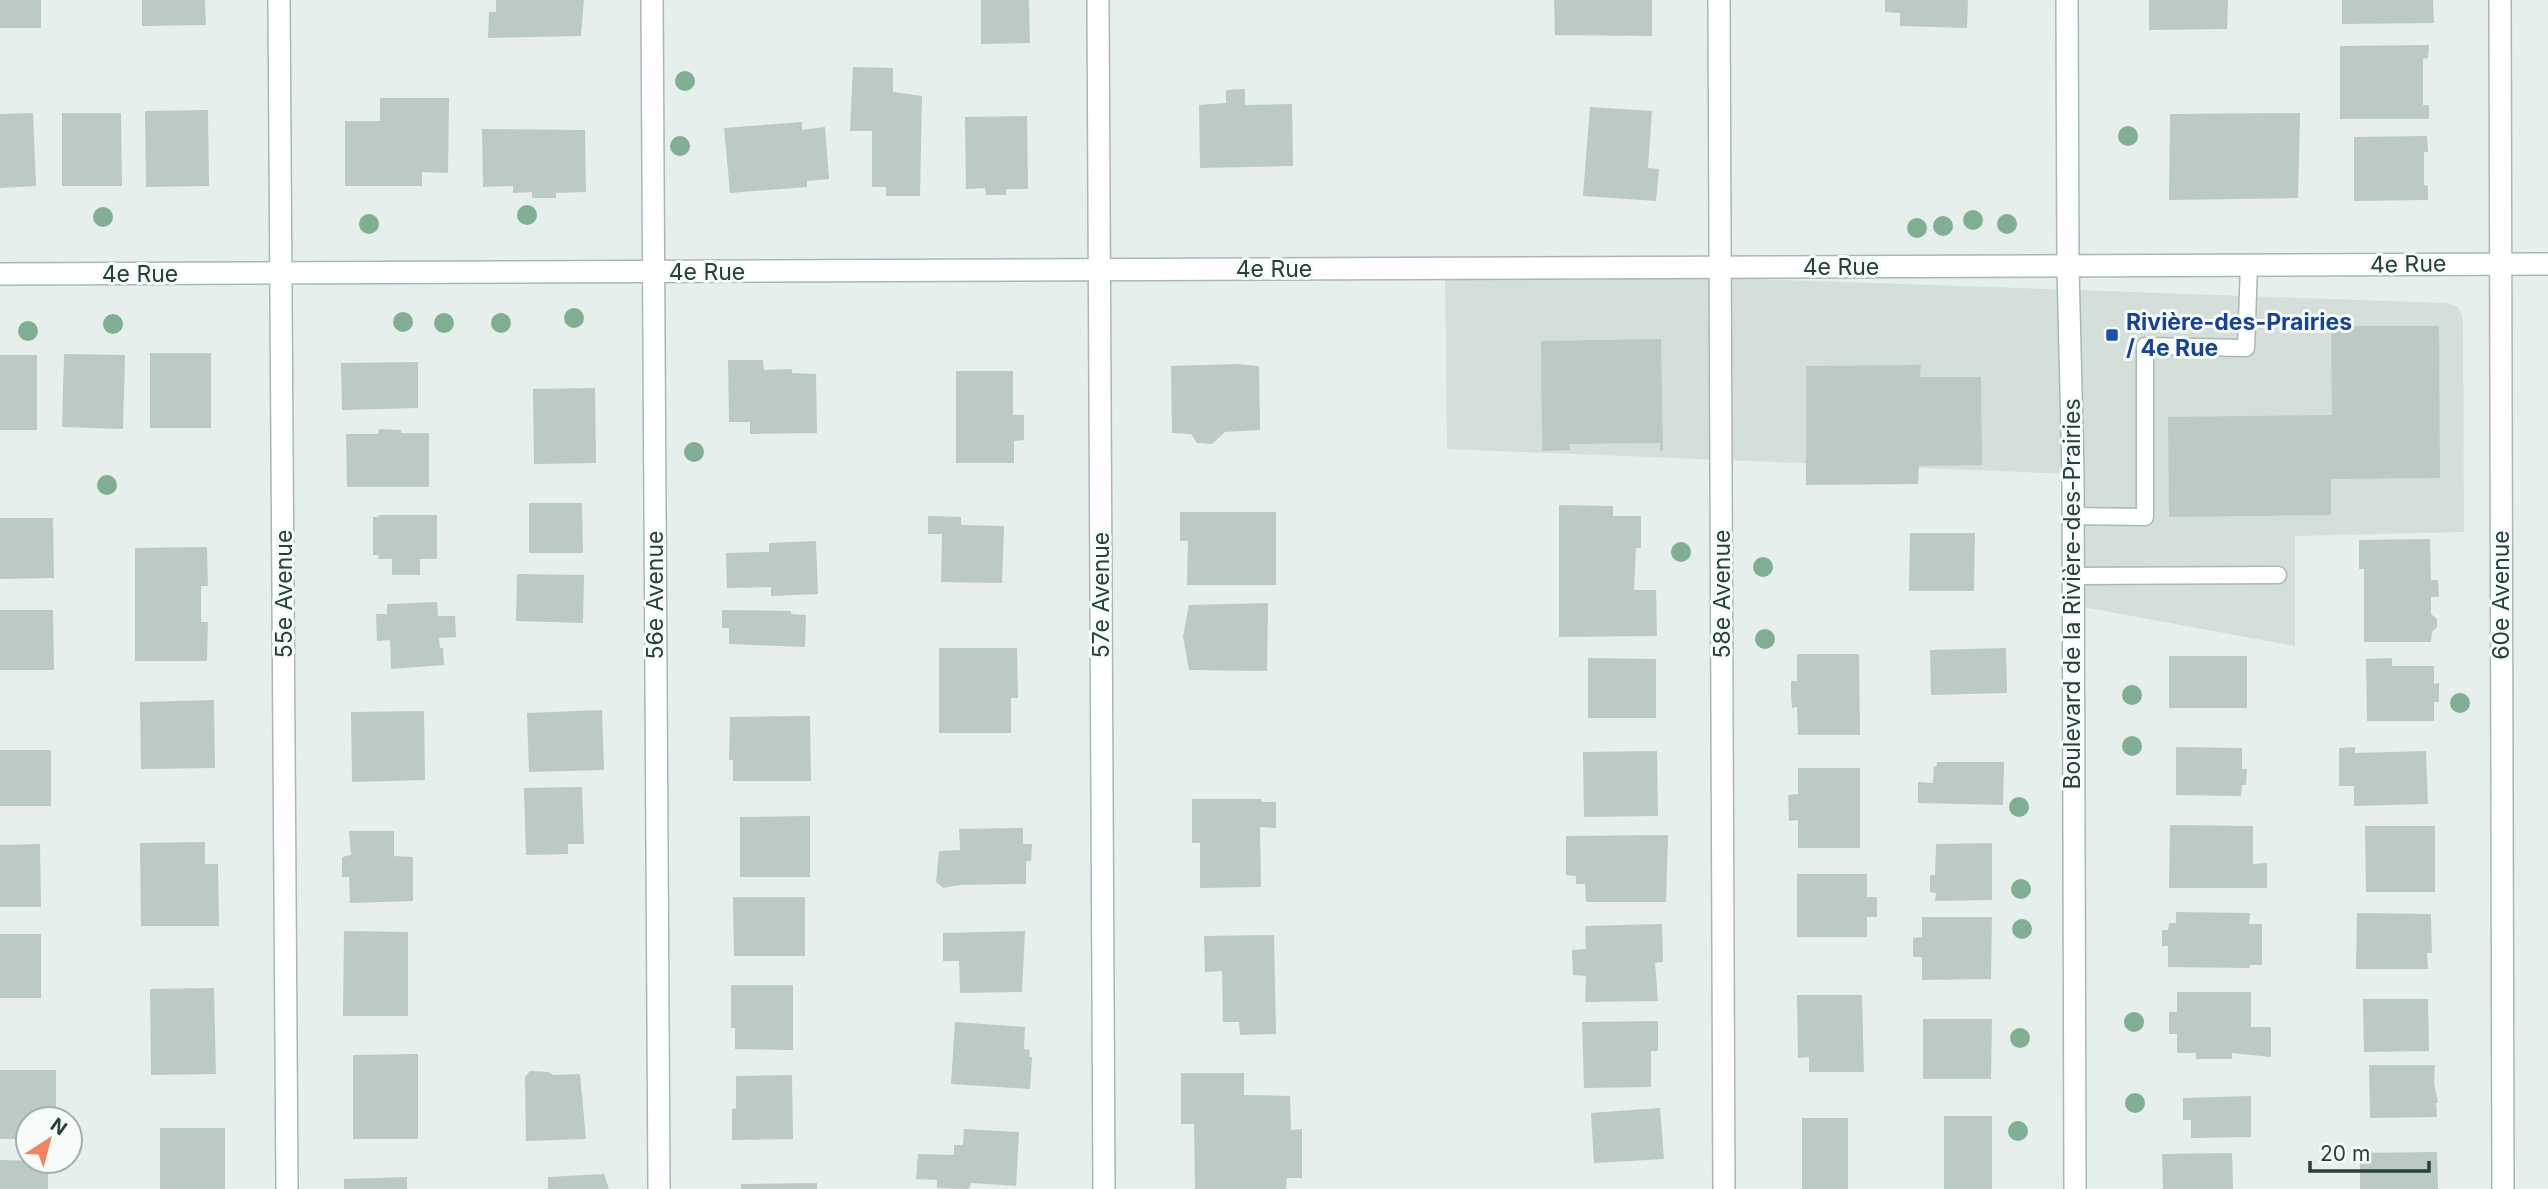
<svg xmlns="http://www.w3.org/2000/svg" width="2548" height="1189" viewBox="0 0 2548 1189" font-family="Inter,sans-serif">
<style>
.built{fill:#d4dfda}
.building{fill:#bbcac4}
.lines{fill:none;stroke-linecap:round;stroke-linejoin:round}
.lane-casing{stroke:#a8b8b2;stroke-width:19}
.street-casing{stroke:#a8b8b2;stroke-width:24}
.secondary-casing{stroke:#a4bbb3;stroke-width:24}
.lane{stroke:#fff;stroke-width:16}
.street{stroke:#fff;stroke-width:21}
.secondary{stroke:#fff;stroke-width:21}
.tree{fill:#80af93}
.transit-dot{fill:#1a4fb4;stroke:#f7fbf9;stroke-width:2.5}
.labels{text-anchor:middle;dominant-baseline:central;stroke-width:6;stroke-linejoin:round;paint-order:stroke}
.street-label{font-size:23px;fill:#24423a;stroke:#f7fbf9}
.transit-label{font-size:23px;font-weight:bold;fill:#164399;stroke:#f7fbf9;text-anchor:start}
</style>
<rect width="100%" height="100%" fill="#e6efeb"/>
<path class="built" d="M1445 268 2447 303 2458 307 2463 318 2464 532 2295 536V646L2072 605V474L1447 449Z"/>
<g class="building">
<rect x="0" y="0" width="41" height="28"/>
<path d="M142 0H205L206 25 142 26Z"/>
<path d="M496 0H584L581 36 488 38 489 12H496Z"/>
<path d="M981 0H1029L1030 43 981 44Z"/>
<path d="M1554 0H1652V36L1555 35Z"/>
<path d="M1885 0H1968L1967 28 1900 26V13L1885 12Z"/>
<path d="M2149 0H2228L2227 29 2149 30Z"/>
<path d="M2342 0H2433L2434 23 2342 24Z"/>
<path d="M2429 45 2428 58 2423 59V105H2429V119H2340V46Z"/>
<path d="M853 67 893 68V92L922 96 920 196H886V187H872V131H850Z"/>
<path d="M1245 89V105L1292 104 1293 166 1200 168 1199 105 1226 103V90Z"/>
<path d="M380 98H449L448 173 422 172V186H345V121H380Z"/>
<path d="M1590 107 1652 111 1648 168 1659 169 1656 201 1583 196Z"/>
<path d="M208 110 209 186 146 187 145 111Z"/>
<path d="M33 113 36 186 0 188V114Z"/>
<path d="M62 113H121L122 186H62Z"/>
<path d="M2300 113 2298 198 2169 200 2170 114Z"/>
<path d="M1027 116 1028 189H1006V195H986L985 188 966 189 965 117Z"/>
<path d="M802 122V130L825 127 829 179 807 181V187L730 193 724 128Z"/>
<path d="M482 129 585 130 586 192 556 193V198H532V192L513 193V186L483 187Z"/>
<path d="M2427 136 2428 152H2424V185L2428 186V200L2354 201V137Z"/>
<path d="M2331 326H2439L2440 478 2331 479V515L2169 517 2168 417 2332 415Z"/>
<path d="M1661 339 1663 451H1660V443L1569 444 1570 450 1542 451 1541 341Z"/>
<rect x="150" y="353" width="61" height="75"/>
<path d="M64 354 125 355 123 429 62 427Z"/>
<rect x="0" y="355" width="37" height="75"/>
<path d="M728 360H763L764 370 792 369V373L816 374 817 433 750 434V422H729Z"/>
<path d="M418 362V408L342 410 341 363Z"/>
<path d="M1236 364 1259 366 1260 430 1225 432 1212 444 1197 443 1191 434 1172 433 1171 366Z"/>
<path d="M1921 365 1920 377H1981L1982 465 1919 466 1918 484 1806 485V366Z"/>
<path d="M956 371H1013V415H1024V440L1014 441V463H956Z"/>
<path d="M595 388 596 463 534 464 533 389Z"/>
<path d="M379 429 401 430V433H429V487H347L346 434H378Z"/>
<path d="M529 503H582L583 553H529Z"/>
<path d="M1559 505 1613 506V516H1641V548H1636L1634 590H1656L1657 636 1559 637Z"/>
<path d="M1180 512H1276V585H1187L1188 541H1180Z"/>
<path d="M379 515H437V559H420V575H392V559H378L379 555H373V517H379Z"/>
<path d="M928 516 961 517V525L1004 526 1002 583 941 582 942 534H928Z"/>
<path d="M0 518H53L54 578 0 579Z"/>
<path d="M1910 533H1975L1974 591H1909Z"/>
<path d="M2430 539 2431 580H2438L2439 597H2431V614L2437 619V627L2432 632 2431 642H2364V569H2359V540Z"/>
<path d="M816 541 818 594 771 596V587L727 588 726 553 769 552V543Z"/>
<path d="M207 547 208 586H201V622H208L207 661H135V548Z"/>
<path d="M517 574 584 575 583 623 516 621Z"/>
<path d="M437 602 438 616H455L456 637 439 638 440 648H443L444 665 391 669 390 640 377 641 376 614H387V604Z"/>
<path d="M1268 603 1267 671 1189 670 1183 637 1189 605Z"/>
<path d="M0 610H53L54 670H0Z"/>
<path d="M722 610 791 611V614L806 615 805 647 729 644V628H722Z"/>
<path d="M939 648H1017L1018 698H1011V733H939Z"/>
<path d="M2006 648 2007 693 1931 695 1930 650Z"/>
<path d="M1797 654H1859L1860 735H1798L1797 707 1792 708 1791 695V681H1797Z"/>
<rect x="2169" y="656" width="78" height="52"/>
<path d="M1588 658 1656 659V718H1588Z"/>
<path d="M2392 658V666H2434V684L2439 683V702H2434V721H2367L2366 659Z"/>
<path d="M214 700 215 768 141 769 140 702Z"/>
<path d="M602 710 604 770 529 772 527 713Z"/>
<path d="M424 711 425 780 352 782 351 712Z"/>
<path d="M810 716 811 781H733V760H729L730 717Z"/>
<path d="M2176 747 2242 748V769H2247L2246 785H2242L2241 796 2176 795Z"/>
<path d="M2355 747V753L2426 751 2428 804 2354 806V786H2339V748Z"/>
<rect x="0" y="750" width="51" height="56"/>
<path d="M1657 751 1658 816 1584 817 1583 752Z"/>
<path d="M1937 762H2004L2003 805 1918 803V782L1933 783 1934 766 1936 767Z"/>
<path d="M1798 768H1860V848H1798V820L1789 821 1788 795 1798 794Z"/>
<path d="M582 787 584 844H568V854L526 855 524 788Z"/>
<path d="M1192 799H1261L1262 802H1276V828L1260 827 1261 887 1200 888V843H1192Z"/>
<path d="M810 816V877H740V817Z"/>
<path d="M2170 825 2253 826V864L2267 863V888H2169Z"/>
<path d="M2365 826H2435V892H2366Z"/>
<path d="M1023 828V844H1032L1031 861H1026V884L960 885 943 888 936 882 939 851 960 850 959 829Z"/>
<path d="M349 831H394V856L413 857V901L350 903 349 877H342V857L351 855Z"/>
<path d="M1668 835 1666 902H1586L1585 884H1576V876L1566 875V836Z"/>
<path d="M205 842V864H218L219 926H141L140 843Z"/>
<path d="M1992 843V900L1935 901 1936 893 1930 892V875H1935L1936 844Z"/>
<path d="M40 844 41 907H0V845Z"/>
<path d="M1797 874H1867V897H1877V917H1867V937H1797Z"/>
<path d="M733 897H805V956H734Z"/>
<path d="M2176 912 2250 913 2249 924H2262V965H2250L2249 968 2168 967V946H2162V930H2168L2169 923H2176Z"/>
<path d="M2357 913 2431 914 2432 953H2427L2428 969H2356Z"/>
<path d="M1922 917H1992L1991 979 1922 980V957H1913V938L1922 937Z"/>
<path d="M1662 924 1663 962 1655 963 1658 1001 1585 1002 1586 976 1573 975 1572 950 1586 949 1585 926Z"/>
<path d="M344 931 408 932V1016H343Z"/>
<path d="M1025 931 1022 992 960 993 959 961H943V933Z"/>
<rect x="0" y="934" width="41" height="64"/>
<path d="M1274 935 1276 1034 1240 1035 1239 1022H1223L1222 971 1205 972 1204 936Z"/>
<path d="M731 985H793V1050L735 1049V1028H731Z"/>
<path d="M214 988 216 1074 151 1075 150 989Z"/>
<path d="M2177 992H2251V1027H2271V1057L2232 1053V1059H2196V1053H2177V1034H2169V1012H2177Z"/>
<path d="M1797 995H1862L1864 1072H1809V1057L1798 1058Z"/>
<path d="M2363 999H2428L2429 1051 2364 1052Z"/>
<path d="M1923 1019H1992L1991 1079H1923Z"/>
<path d="M1658 1021V1051H1651V1087L1584 1088 1582 1022Z"/>
<path d="M955 1022 1025 1027 1024 1049 1030 1050 1029 1057H1032L1030 1089 951 1084Z"/>
<path d="M418 1054V1139H353V1055Z"/>
<path d="M2369 1065H2435L2434 1083 2438 1103H2436L2437 1117 2370 1118Z"/>
<path d="M0 1070H56V1119H28V1139H0Z"/>
<path d="M530 1071 549 1072 553 1075 580 1074 586 1139 526 1141 525 1077Z"/>
<path d="M1181 1073H1244V1095L1290 1096 1291 1130 1302 1129V1178H1287L1286 1189H1195L1194 1124H1181Z"/>
<path d="M792 1075 793 1139 732 1140V1109L736 1108V1076Z"/>
<path d="M2251 1096V1137L2191 1138V1120H2183V1098Z"/>
<path d="M1660 1108 1664 1159 1594 1163 1591 1113Z"/>
<rect x="1944" y="1116" width="48" height="73"/>
<rect x="1802" y="1118" width="46" height="71"/>
<rect x="160" y="1128" width="65" height="61"/>
<path d="M964 1129 1019 1132 1016 1186 971 1183 969 1189 937 1188V1180L916 1179 918 1154 954 1155V1145H963Z"/>
<path d="M2437 1152 2438 1189H2360V1153Z"/>
<path d="M2232 1153 2233 1189H2163L2162 1154Z"/>
<path d="M0 1160 48 1161V1189H0Z"/>
<path d="M604 1174 609 1189H548V1177Z"/>
<path d="M407 1177V1189H344V1179Z"/>
<path d="M817 1183V1189H741V1184Z"/>
</g>
<g class="lines">
<defs>
<g id="lane">
<path d="M2072 516 2145 517V346L2246 348 2249 265"/>
<path d="M2072 576 2278 575"/>
</g>
<g id="street">
<path d="M279 0 287 1189"/>
<path d="M652 0 659 1189"/>
<path d="M1098 0 1104 1189"/>
<path d="M1719 0 1724 1189"/>
<path d="M2500 0 2503 1189"/>
<path d="M0 274 2548 264"/>
</g>
<path id="secondary" d="M2067 0 2068 267 2073 474 2075 1189"/>
</defs>
<use href="#lane" class="lane-casing"/>
<use href="#street" class="street-casing"/>
<use href="#secondary" class="secondary-casing"/>
<use href="#lane" class="lane"/>
<use href="#street" class="street"/>
<use href="#secondary" class="secondary"/>
</g>
<g class="tree">
<circle cx="685" cy="81" r="10"/>
<circle cx="2128" cy="136" r="10"/>
<circle cx="680" cy="146" r="10"/>
<circle cx="527" cy="215" r="10"/>
<circle cx="103" cy="217" r="10"/>
<circle cx="1973" cy="220" r="10"/>
<circle cx="369" cy="224" r="10"/>
<circle cx="2007" cy="224" r="10"/>
<circle cx="1943" cy="226" r="10"/>
<circle cx="1917" cy="228" r="10"/>
<circle cx="574" cy="318" r="10"/>
<circle cx="403" cy="322" r="10"/>
<circle cx="444" cy="323" r="10"/>
<circle cx="501" cy="323" r="10"/>
<circle cx="113" cy="324" r="10"/>
<circle cx="28" cy="331" r="10"/>
<circle cx="694" cy="452" r="10"/>
<circle cx="107" cy="485" r="10"/>
<circle cx="1681" cy="552" r="10"/>
<circle cx="1763" cy="567" r="10"/>
<circle cx="1765" cy="639" r="10"/>
<circle cx="2132" cy="695" r="10"/>
<circle cx="2460" cy="703" r="10"/>
<circle cx="2132" cy="746" r="10"/>
<circle cx="2019" cy="807" r="10"/>
<circle cx="2021" cy="889" r="10"/>
<circle cx="2022" cy="929" r="10"/>
<circle cx="2134" cy="1022" r="10"/>
<circle cx="2020" cy="1038" r="10"/>
<circle cx="2135" cy="1103" r="10"/>
<circle cx="2018" cy="1131" r="10"/>
</g>
<rect class="transit-dot" x="2105" y="328" width="14" height="14" rx="3.5"/>
<g class="labels">
<g class="street-label">
<text transform="translate(2408 264) rotate(-1)">4e Rue</text>
<text x="1841" y="267">4e Rue</text>
<text x="1274" y="269">4e Rue</text>
<text x="707" y="272">4e Rue</text>
<text x="140" y="274">4e Rue</text>
<text transform="translate(284 594) rotate(-90)">55e Avenue</text>
<text transform="translate(1722 594) rotate(-90)">58e Avenue</text>
<text transform="translate(2072 594) rotate(-90)">Boulevard de la Rivière-des-Prairies</text>
<text transform="translate(655 595) rotate(-90)">56e Avenue</text>
<text transform="translate(1101 595) rotate(-90)">57e Avenue</text>
<text transform="translate(2501 595) rotate(-90)">60e Avenue</text>
</g>
<g class="transit-label">
<text x="2126" y="322">Rivière-des-Prairies<tspan x="2126" dy="26">/ 4e Rue</tspan></text>
</g>
</g>
<g transform="translate(49 1140) rotate(36)"><circle r="33" fill="#f7fbf9" stroke="#a3b1ad" stroke-width="2"/>
<path d="M0-5L12 26L0 18L-12 26Z" fill="#f4845f"/>
<text y="-10" font-size="19" font-weight="bold" text-anchor="middle" fill="#24423a">N</text>
</g>
<path d="M2310 1161v10h119v-10" fill="none" stroke="#24423a" stroke-width="3.5"/>
<text x="2320" y="1161" font-size="21" fill="#24423a" stroke="#f7fbf9" stroke-width="5" paint-order="stroke">20 m</text>
</svg>
